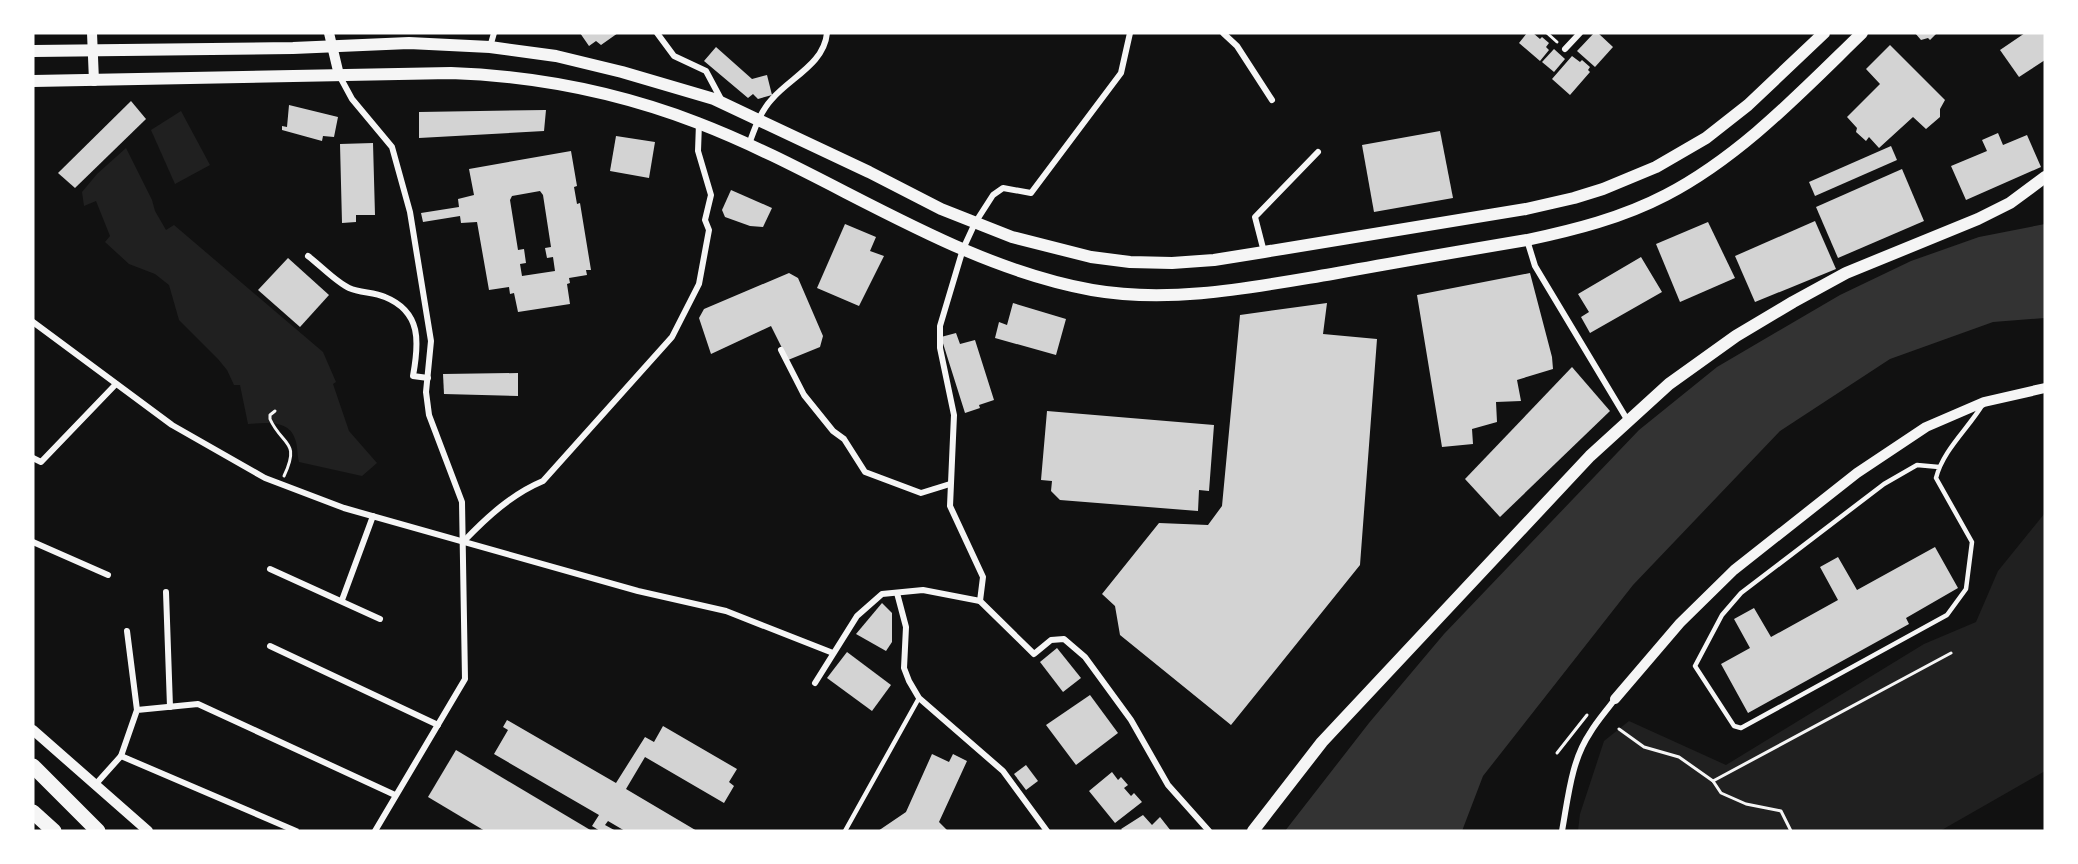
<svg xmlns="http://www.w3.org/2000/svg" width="2078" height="864" viewBox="0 0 2078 864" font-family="'Roboto Serif',serif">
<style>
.green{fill:#202020}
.water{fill:#333}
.building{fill:#d3d3d3;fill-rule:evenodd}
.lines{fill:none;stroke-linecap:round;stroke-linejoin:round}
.path{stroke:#f5f5f5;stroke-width:3}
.service{stroke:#f5f5f5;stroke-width:4.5}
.minor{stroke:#f5f5f5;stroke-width:6}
.tertiary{stroke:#f5f5f5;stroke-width:10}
.secondary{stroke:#f5f5f5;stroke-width:12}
.trunk{stroke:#f5f5f5;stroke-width:15}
</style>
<rect width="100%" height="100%" fill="#111"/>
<g class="green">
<path d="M181 111 210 165 175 184 151 130Z"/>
<path d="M126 148 152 200 155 211 166 230 174 225 323 352 336 382 333 384 349 431 377 463 362 476 299 462C297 455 298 446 295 439 289 419 264 423 248 424L240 385H234L227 370 218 359 179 320 169 285 155 274 129 264 105 242 110 236 96 201 84 206 82 192 97 174Z"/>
<path d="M2045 513V771L1940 831H1578L1580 814 1604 741 1629 721 1726 765 1924 644 1976 622 1998 571Z"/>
</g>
<path class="water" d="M2045 224V318L1993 322 1890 359 1780 431 1633 585 1483 776 1462 831H1285L1369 723 1444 634 1639 430 1717 367 1840 295 1911 261 1979 237Z"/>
<g class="building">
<path d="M580 33H618L601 45 596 41 589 46Z"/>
<path d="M1527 33H1533L1540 39 1542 37 1549 43 1546 47 1549 50 1540 61 1519 43Z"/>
<path d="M1594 33H1598L1613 47 1595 67 1577 51Z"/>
<path d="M1915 33H1937L1930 40 1928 38 1921 40Z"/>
<path d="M2025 33H2045V60L2019 77 2000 50Z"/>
<path d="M1890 45 1945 100 1940 109V117L1926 129 1913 117 1879 148 1869 137 1866 141 1856 132 1857 128 1847 117 1880 84 1866 69Z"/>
<path d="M716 47 752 79 767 75 772 95 758 99 753 94 748 98 704 61Z"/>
<path d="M1554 49 1565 59 1554 72 1542 62Z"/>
<path d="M1572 56 1580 62 1582 60 1590 67 1588 70 1590 72 1570 95 1552 79Z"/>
<path d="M131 101 146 119 75 188 58 173Z"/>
<path d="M289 105 338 117 334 137 323 136 322 141 282 130V126L287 127Z"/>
<path d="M546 110 544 131 419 138V112Z"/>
<path d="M1440 131 1453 198 1374 212 1362 145Z"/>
<path d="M1998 133 2003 145 2027 135 2041 167 1966 200 1951 166 1987 151 1982 140Z"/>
<path d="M616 136 655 142 649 178 610 171Z"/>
<path d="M373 143 375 215H356V222L342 223 340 144Z"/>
<path d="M1891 146 1897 160 1815 196 1809 182Z"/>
<path d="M571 151 577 186 574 187 577 204 580 203 591 270H586L587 275 569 278 570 283 567 284 570 304 518 312 514 293 510 294 509 287 489 290 477 222 461 223 460 216 423 222 421 213 459 207 458 199 474 195 469 169ZM540 191 543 195 551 247 545 248 547 258 553 257 555 271 522 276 520 264 526 263 524 249 518 250 510 200 512 196Z"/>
<path d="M1902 169 1924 221 1838 258 1816 207Z"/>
<path d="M731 190 772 208 763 227 750 226 725 217 722 210Z"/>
<path d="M1815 221 1836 269 1755 302 1735 256Z"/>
<path d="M1708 222 1735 278 1680 302 1656 244Z"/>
<path d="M845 224 876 237 870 251 884 256 859 306 817 288Z"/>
<path d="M1641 257 1662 292 1590 333 1581 317 1589 312 1578 294Z"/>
<path d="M288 258 329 295 300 327 258 290Z"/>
<path d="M789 273 798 278 823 336 820 347 788 360 771 326 711 354 699 318 704 309Z"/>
<path d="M1530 273 1552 357 1553 369 1517 380 1521 401 1496 402 1497 422 1472 429 1473 444 1442 447 1417 295Z"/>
<path d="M1013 303 1066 319 1056 355 995 338 999 322 1007 325Z"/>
<path d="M1327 303 1323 334 1377 339 1360 565 1231 725 1120 635 1115 606 1102 594 1159 523 1208 525 1222 506 1240 315Z"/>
<path d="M956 333 960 344 975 340 994 400 979 405 980 408 965 413 941 337Z"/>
<path d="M1572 367 1610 411 1500 517 1465 479Z"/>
<path d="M518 373V396L444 394 443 374Z"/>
<path d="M1047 411 1214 425 1209 491 1199 490 1198 511 1060 500 1051 491 1052 481 1041 480Z"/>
<path d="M1935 547 1958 588 1906 618 1909 624 1748 713 1721 664 1750 648 1734 619 1754 608 1771 637 1838 600 1820 567 1838 557 1857 590Z"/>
<path d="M882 603 892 613V642L886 651 856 634Z"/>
<path d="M1057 648 1081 678 1063 692 1040 662Z"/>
<path d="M847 652 891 685 872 711 827 678Z"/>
<path d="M1090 695 1118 733 1076 765 1046 725Z"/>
<path d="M507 720 616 783 645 737 654 742 663 726 737 769 729 782 734 786 724 803 645 757 626 789 697 831H625L608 821 605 825 616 831H600L592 826 599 815 494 754 508 730 503 727Z"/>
<path d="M456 750 592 831H485L428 797Z"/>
<path d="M932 754 949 762 953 754 967 761 939 822 948 831H878L906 812Z"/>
<path d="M1026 765 1038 781 1026 790 1014 774Z"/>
<path d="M1112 772 1118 780 1121 777 1128 785 1124 788 1131 796 1134 793 1142 802 1115 823 1089 791Z"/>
<path d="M1143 815 1152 825 1160 817 1171 831H1123L1121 829Z"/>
</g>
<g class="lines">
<g class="path">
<path d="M1547 33 1557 42"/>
<path d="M275 411 270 415V419C282 446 301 440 284 476"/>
<path d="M1619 729 1644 747 1679 757 1713 781 1721 793 1746 804 1781 811 1791 831"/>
<path d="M1557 753 1587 715"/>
<path d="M1713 781 1951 653"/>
</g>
<g class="service">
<path d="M1939 467 1917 465 1884 484 1741 593 1722 615 1695 666 1734 726 1741 728 1947 615 1966 589 1972 542 1936 478C1943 450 1968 429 1983 404"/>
<path d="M845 831 919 698"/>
</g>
<g class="minor">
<path d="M657 33 674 56 706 71 722 101"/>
<path d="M1223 33 1237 46 1272 100"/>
<path d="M490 47 494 33"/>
<path d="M1565 49 1580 33"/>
<path d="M339 75 352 99 392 147 410 212 431 341 426 392 429 415 462 502 465 679 375 831"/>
<path d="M749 144C755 128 760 112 772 99 791 77 824 64 827 33"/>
<path d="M1527 240 1535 266 1628 421"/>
<path d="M1264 252 1255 217 1318 152"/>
<path d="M308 256C320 265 336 282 349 288 360 293 374 292 385 297 422 312 419 343 413 376L428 378"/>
<path d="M33 322 172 425 265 478 344 508 638 591 726 611 833 653"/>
<path d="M781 350 804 395 833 431 844 439 865 472 921 493 950 484"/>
<path d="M33 458 41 462 116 384"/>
<path d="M464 541C487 517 512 494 543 481L672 337 699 284 709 230 705 220 711 195 698 151 699 123"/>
<path d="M33 542 108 575"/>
<path d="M270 569 380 619"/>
<path d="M166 592 170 707"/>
<path d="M897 593 906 627 904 668 909 681 919 698 1003 771 1047 831"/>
<path d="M342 600 373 516"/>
<path d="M980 601 1034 654 1051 640 1064 639 1085 657 1131 720 1168 785 1209 831"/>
<path d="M127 631 137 710"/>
<path d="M270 646 438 725"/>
<path d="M815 683 857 616 882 594 923 590 980 601 983 577 950 506 954 415 940 348V326L963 249 975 223 993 195 1003 188 1031 193 1121 73 1130 33"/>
<path d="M121 756 296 831"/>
<path d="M95 785 121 756 137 710 198 704 395 795"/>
<path d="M1562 831C1568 799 1571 761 1590 733 1597 721 1607 710 1615 699"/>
</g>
<g class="tertiary">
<path d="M92 33 94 81"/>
<path d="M329 33 339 75"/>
<path d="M1615 699 1680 623 1734 570 1857 473 1926 427 1984 402 2045 388"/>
<path d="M33 730 148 831"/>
</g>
<g class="secondary">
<path d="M33 51 293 48 409 43 490 47 556 56 622 72 714 99 869 172 941 209 1012 237 1091 257 1130 262 1172 263 1214 260 1264 252 1526 209 1574 198 1603 189 1656 167 1706 138 1748 105 1824 33"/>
<path d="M33 81 451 73C535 76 620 93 698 123 831 174 950 264 1092 290 1172 304 1254 287 1332 274 1397 262 1462 251 1527 240 1574 230 1622 218 1666 195 1741 156 1801 92 1862 33"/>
<path d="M1253 831 1322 742 1590 456 1669 384 1736 336 1793 302 1846 273 1978 219 2010 203 2045 177"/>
</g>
<g class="trunk">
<path d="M33 766 98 831"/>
<path d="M33 812 54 831"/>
</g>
</g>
<rect width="2078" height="864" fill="none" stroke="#ffffff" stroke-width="69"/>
</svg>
